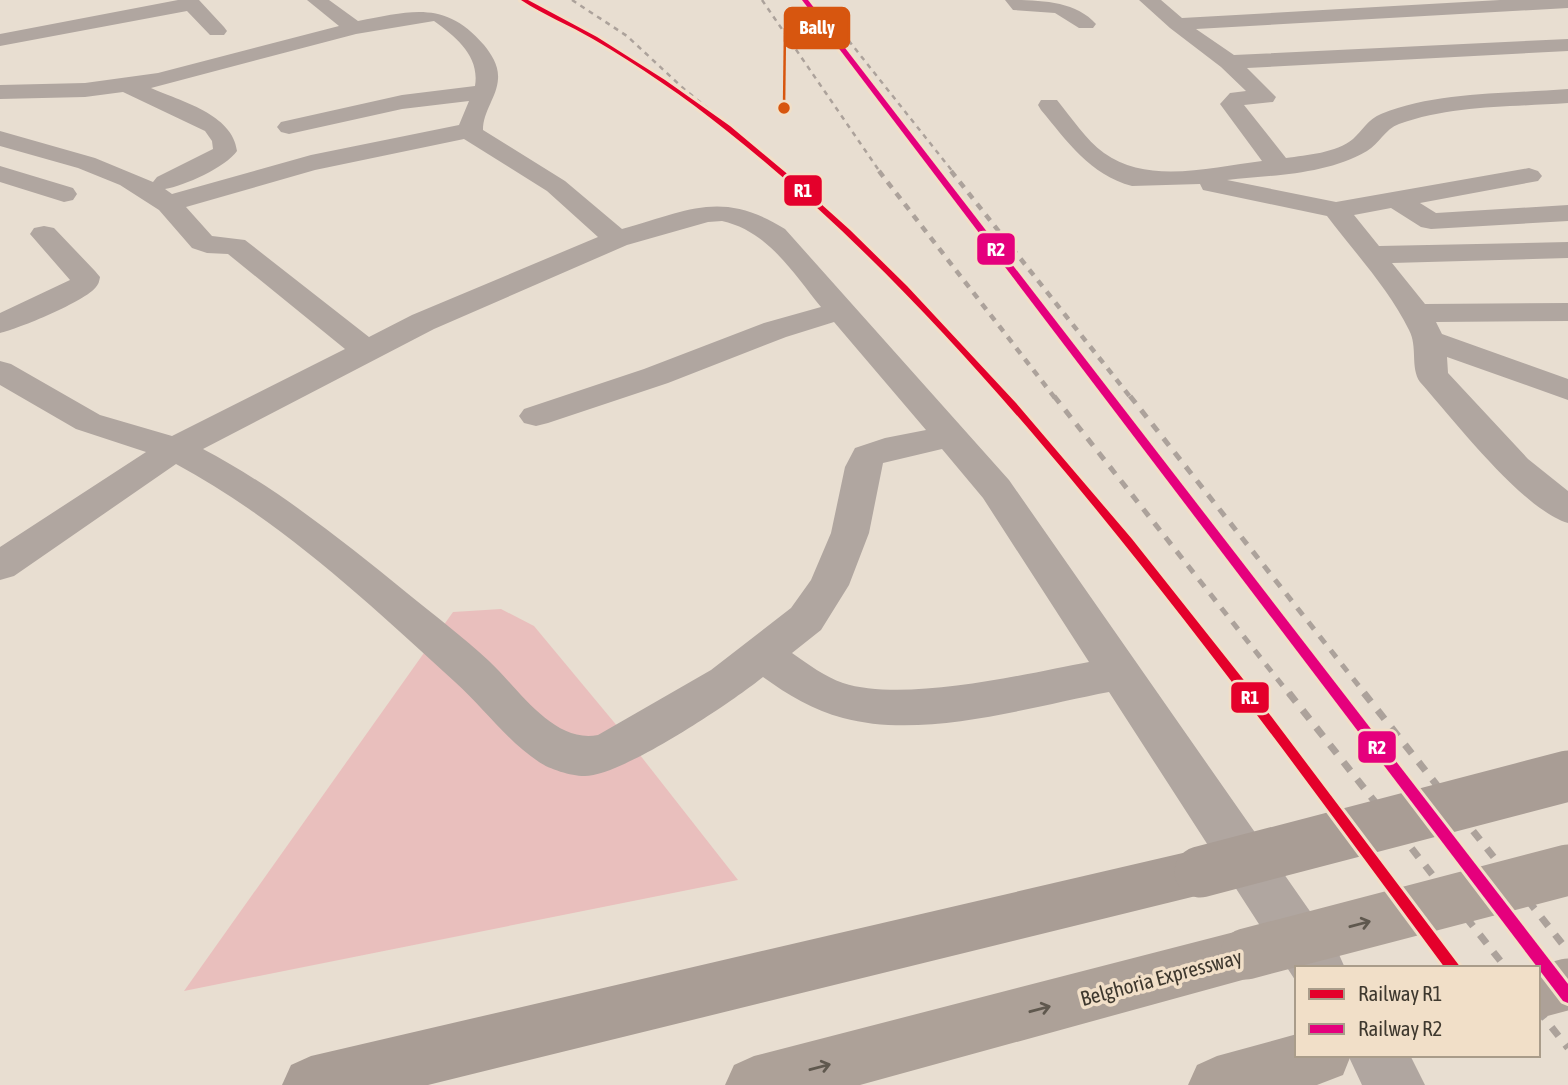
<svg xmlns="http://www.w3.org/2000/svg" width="1568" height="1085" viewBox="0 0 1568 1085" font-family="'Asap Condensed',sans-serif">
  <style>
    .green { fill: #e9bfbd }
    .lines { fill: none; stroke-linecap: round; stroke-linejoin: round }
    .minor { fill: #b0a6a0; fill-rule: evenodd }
    .major { fill: #a99d95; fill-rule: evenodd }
    .highway { fill: #ada198; fill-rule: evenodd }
    .rail-far3 { stroke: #aca29b; stroke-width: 2.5; stroke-dasharray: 5 5; stroke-linecap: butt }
    .rail-far2 { stroke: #aca29b; stroke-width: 4.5; stroke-dasharray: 7 7; stroke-linecap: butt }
    .rail-far1 { stroke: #aca29b; stroke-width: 5; stroke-dasharray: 9 9; stroke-linecap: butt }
    .rail { stroke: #aca29b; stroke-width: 7; stroke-dasharray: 11 11; stroke-linecap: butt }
    .major-bridge { stroke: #a99d95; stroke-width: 51 }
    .highway-bridge { stroke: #ada198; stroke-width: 51 }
    .rail-1-casing { stroke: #f1dfc8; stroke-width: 6 }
    .rail-2-casing { stroke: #f1dfc8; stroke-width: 6 }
    .rail-1 { fill: #e4002b; fill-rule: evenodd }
    .rail-2 { fill: #e5007d; fill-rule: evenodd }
    .oneway { stroke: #5f584e }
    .labels { text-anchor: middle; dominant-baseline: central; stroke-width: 7; stroke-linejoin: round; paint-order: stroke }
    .near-street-label { font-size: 21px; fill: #3e382e; stroke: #f1dfc8 }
    .leader { fill: none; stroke: #d7560f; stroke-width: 2.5 }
    .callout-dot { fill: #d7560f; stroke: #f1dfc8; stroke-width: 2.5 }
    .callout { fill: #d7560f; stroke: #d7560f; stroke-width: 2.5 }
    .callout-label { font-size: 19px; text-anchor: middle; font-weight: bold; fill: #fff }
    .line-badge { stroke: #f1dfc8; stroke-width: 2.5 }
    .badge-label { font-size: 19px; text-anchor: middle; font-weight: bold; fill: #fff }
  </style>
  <rect width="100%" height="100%" fill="#e8ded1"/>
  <!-- green -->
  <path class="green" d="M 501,609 L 534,626 L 618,727 L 738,880 L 184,991 L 453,612 Z"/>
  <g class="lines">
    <!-- minor -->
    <path class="minor" d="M 178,0 L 199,0 L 224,27 L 227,31 L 224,35 L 210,35 L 187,11 L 0,46 L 0,34 Z
      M 307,0 L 329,0 L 358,21 C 412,11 445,0 484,45 C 492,55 499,66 498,79 C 497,97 483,111 483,130 L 565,181 L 622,229 C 688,211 721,189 785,229 L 1009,480 L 1337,950 L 1345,968 L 1297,968 L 1297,983 L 1109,692 C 1029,707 924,740 843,718 C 813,710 788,695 763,677 C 732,702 621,777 584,776 C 571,776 549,769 539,762 C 506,740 484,708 455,682 C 369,603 280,520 176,464 L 14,576 L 0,580 L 0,547 L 146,452 L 76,429 L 0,385 L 0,361 L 11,364 L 100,415 L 172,436 L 345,349 L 228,254 L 207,253 L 192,248 L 159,210 L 120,185 L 78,168 L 0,146 L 0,131 L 95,158 L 153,182 L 157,177 L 213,149 L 212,141 L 205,131 L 123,92 L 85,97 L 0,99 L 0,85 L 85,83 L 158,73 L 339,26 ZM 434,21 C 456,37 480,56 475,86 L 402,95 L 281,122 L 277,127 L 281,132 L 289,134 L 402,109 L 469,101 L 459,125 L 311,155 L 172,194 L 165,189 C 184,186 226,167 237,151 C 233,114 180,101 151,88 L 356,34 ZM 464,139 L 547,191 L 598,237 L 412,315 L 369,337 L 245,240 L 212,236 L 186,207 L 315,170 ZM 722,221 C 768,231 793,273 821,307 L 764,323 L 644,369 L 524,409 L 519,416 L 524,423 L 536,426 L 548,423 L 668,383 L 786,337 L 834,322 L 926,430 L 885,438 L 855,448 L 845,467 L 831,533 L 811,580 L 791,608 L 711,670 L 598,735 C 553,744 518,688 489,661 C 463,637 434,615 407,593 C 342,540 277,488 203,449 L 434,329 L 627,245 L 708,222 ZM 942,449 L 983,498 L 1089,662 C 1025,674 905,703 843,683 C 825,677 808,664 792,653 L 821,630 L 849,585 L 869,533 L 883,463 Z
      M 1005,0 C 1036,0 1075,0 1096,24 L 1093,28 L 1079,28 L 1055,13 L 1013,10 Z
      M 1139,0 L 1161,0 L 1182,18 L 1500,0 L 1568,0 L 1568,8 L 1196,29 L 1234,55 L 1568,39 L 1568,51 L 1247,68 L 1276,97 L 1273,102 L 1244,105 L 1286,158 C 1307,155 1336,153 1353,139 C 1362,131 1368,119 1381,114 C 1438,91 1507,94 1568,89 L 1568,103 C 1513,107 1452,105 1399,124 C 1385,129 1379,144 1367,151 C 1326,175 1273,175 1227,180 L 1336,202 L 1529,168 L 1538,171 L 1542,176 L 1538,181 L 1420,203 L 1436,213 L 1568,205 L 1568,221 L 1431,229 L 1421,227 L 1391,208 L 1354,215 L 1379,246 L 1568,242 L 1568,258 L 1392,263 L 1425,304 L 1568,303 L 1568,321 L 1436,322 L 1442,334 L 1568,379 L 1568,400 L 1447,357 L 1448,373 L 1528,459 L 1568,491 L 1568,523 C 1523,510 1453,419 1420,382 C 1410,367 1418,347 1409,330 C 1389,289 1355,253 1327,216 L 1203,190 L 1200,184 L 1132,186 C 1090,175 1067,141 1041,110 L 1038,105 L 1041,100 L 1057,100 C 1071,117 1086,140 1104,153 C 1148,185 1212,167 1262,161 L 1220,104 L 1230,93 L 1246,91 L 1221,67 L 1170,28 Z
      M 0,166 L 73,188 L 77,194 L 73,200 L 64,202 L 0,182 Z
      M 44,226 L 54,228 L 95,271 L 100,277 C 99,282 99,283 96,287 C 86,301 18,329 0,333 L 0,313 L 70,280 L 30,234 L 34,228 Z
      M 1348,1055 L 1410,1055 L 1425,1085 L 1362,1085 Z"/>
    <!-- major -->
    <path class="major" d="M 1200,849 L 1218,856 L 1225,872 L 1218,888 L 1200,895 L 428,1085 L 282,1085 L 291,1065 L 311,1056 Z"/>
    <!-- highway -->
    <path class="highway" d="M 1246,929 L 1265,936 L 1273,954 L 1265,972 L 1246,979 L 860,1085 L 725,1085 L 734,1065 L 754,1056 Z
      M 1297,1034 L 1297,1055 L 1351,1055 L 1343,1075 L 1317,1085 L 1188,1085 L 1197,1065 L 1217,1056 Z"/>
    <!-- rail-far3 -->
    <path class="rail-far3" d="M 572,0 L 627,36 L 684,89 L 765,155
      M 762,0 L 880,172
      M 805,0 L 937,172
      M 830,17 L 953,172"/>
    <!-- rail-far2 -->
    <path class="rail-far2" d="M 879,171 L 1055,398
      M 936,171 L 1110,398
      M 951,171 L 1131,398"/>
    <!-- rail-far1 -->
    <path class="rail-far1" d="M 1054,396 L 1290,695
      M 1109,396 L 1338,695
      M 1130,396 L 1366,695"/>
    <!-- rail -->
    <path class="rail" d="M 1289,693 L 1506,968
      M 1336,693 L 1568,996
      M 1364,693 L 1568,951
      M 1538,1010 L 1568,1048"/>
    <!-- major-bridge -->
    <path class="major-bridge" d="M 1200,872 L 1568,776"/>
    <!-- highway-bridge -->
    <path class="highway-bridge" d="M 1246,954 L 1568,870
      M 1538,992 L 1568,984"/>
    <!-- rail-1 casing -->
    <g class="rail-1-casing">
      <path id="rail-1" d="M 521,0 L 528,0 L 597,37 L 665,80 L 730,126 L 791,177 L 850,230 L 907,286 L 1016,403 L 1132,539 L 1243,679 L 1461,968 L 1445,968 C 1313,790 1183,610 1039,441 C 944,330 842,222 727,131 C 685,97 639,66 593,39 C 569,25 544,15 521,0 Z"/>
    </g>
    <!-- rail-2 casing -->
    <g class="rail-2-casing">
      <path id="rail-2" d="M 802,0 L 808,0 L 1568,984 L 1568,1003 L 1563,1001 Z"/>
    </g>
    <!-- rail-1 -->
    <use href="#rail-1" class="rail-1"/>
    <!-- rail-2 -->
    <use href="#rail-2" class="rail-2"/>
  </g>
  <!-- one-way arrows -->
  <defs><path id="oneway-shaft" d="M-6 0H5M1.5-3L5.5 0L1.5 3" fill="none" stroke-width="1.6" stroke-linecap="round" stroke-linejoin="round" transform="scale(1.75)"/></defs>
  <g class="oneway">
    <use href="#oneway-shaft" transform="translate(1360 924) rotate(-15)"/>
    <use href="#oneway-shaft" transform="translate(1040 1009) rotate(-15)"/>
    <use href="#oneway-shaft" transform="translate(820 1067) rotate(-15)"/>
  </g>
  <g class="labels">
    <!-- near-street labels -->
    <g class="near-street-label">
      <text transform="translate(1161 977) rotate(-15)">Belghoria Expressway</text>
    </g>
  </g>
  <!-- callouts -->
  <path class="leader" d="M784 108L785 28"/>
  <circle class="callout-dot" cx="784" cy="108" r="7"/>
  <rect class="callout" x="785" y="8" width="64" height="40" rx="7"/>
  <g class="callout-label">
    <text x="817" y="34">Bally</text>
  </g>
  <g class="line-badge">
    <rect x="783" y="174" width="40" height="33" rx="7" fill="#e4002b"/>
    <rect x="976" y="232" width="40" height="34" rx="7" fill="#e5007d"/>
    <rect x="1230" y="681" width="40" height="33" rx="7" fill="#e4002b"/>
    <rect x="1357" y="730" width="40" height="34" rx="7" fill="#e5007d"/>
  </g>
  <g class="badge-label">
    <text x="803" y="197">R1</text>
    <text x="996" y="256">R2</text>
    <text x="1250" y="704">R1</text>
    <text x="1377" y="754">R2</text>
  </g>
  <!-- legend -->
  <rect x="1295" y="966" width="245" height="91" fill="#f1dfc8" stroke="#a99c8a" stroke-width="2"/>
  <rect x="1309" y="989" width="35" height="10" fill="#e4002b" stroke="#a99c8a" stroke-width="2"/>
  <text x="1358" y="1001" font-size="21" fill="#3e382e">Railway R1</text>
  <rect x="1309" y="1024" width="35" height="10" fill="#e5007d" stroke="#a99c8a" stroke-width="2"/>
  <text x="1358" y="1036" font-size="21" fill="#3e382e">Railway R2</text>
</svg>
